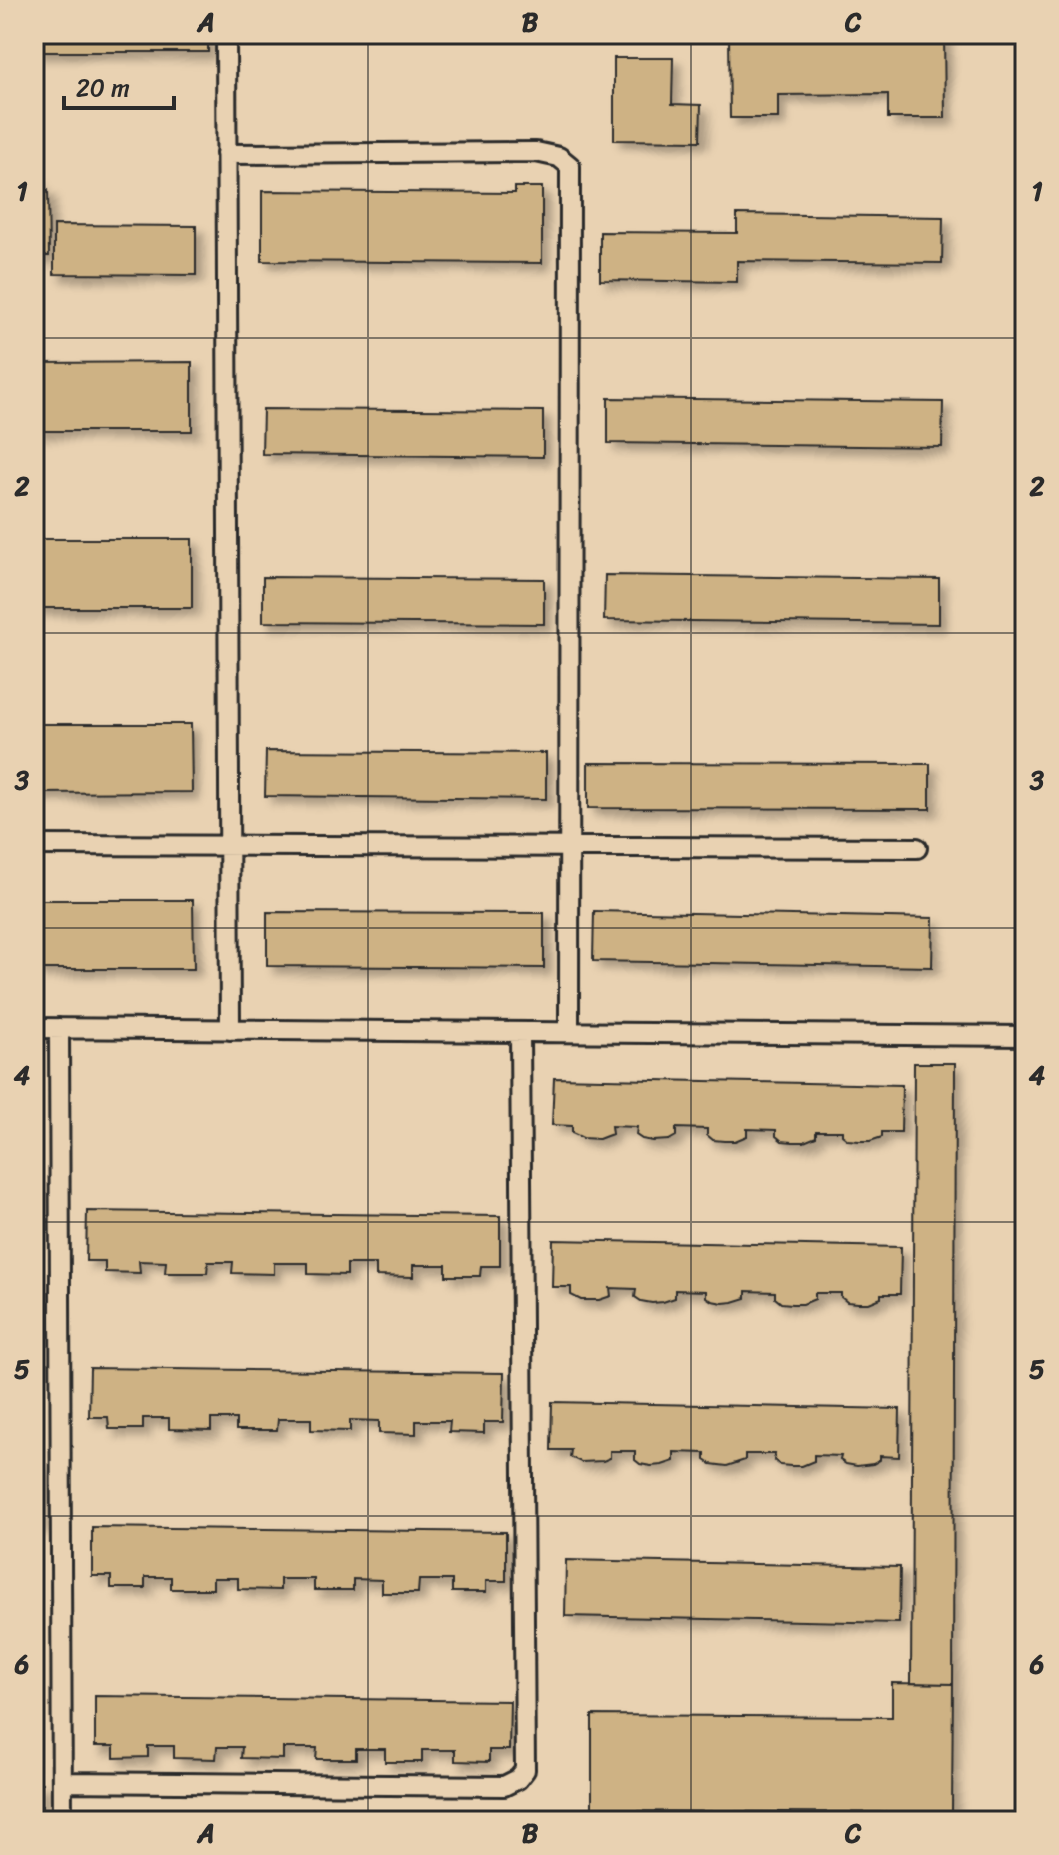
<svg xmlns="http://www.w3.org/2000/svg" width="1059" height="1855" viewBox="0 0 1059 1855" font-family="Sriracha,sans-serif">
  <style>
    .building { fill: #ceb284; stroke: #2b2b2b; stroke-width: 2; filter: url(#shadow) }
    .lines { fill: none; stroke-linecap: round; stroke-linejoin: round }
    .service-casing { stroke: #2b2b2b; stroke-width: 24 }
    .service { stroke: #e9d2b2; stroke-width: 18 }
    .grid { fill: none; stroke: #2b2b2b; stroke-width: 2; stroke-opacity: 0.55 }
    .neatline { fill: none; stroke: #2b2b2b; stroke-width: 3 }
    .grid-label { font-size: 26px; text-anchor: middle; font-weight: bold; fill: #2b2b2b }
  </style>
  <defs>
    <filter id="shadow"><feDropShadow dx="7" dy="7" stdDeviation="4" flood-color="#0004"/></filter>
  </defs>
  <rect width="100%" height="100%" fill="#e9d2b2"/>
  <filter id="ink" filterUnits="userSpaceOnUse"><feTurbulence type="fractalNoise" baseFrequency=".0125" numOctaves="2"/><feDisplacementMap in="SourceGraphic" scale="16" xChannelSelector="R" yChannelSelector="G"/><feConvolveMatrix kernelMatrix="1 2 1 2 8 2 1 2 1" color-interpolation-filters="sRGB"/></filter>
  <g filter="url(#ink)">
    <!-- building -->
    <path class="building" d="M 34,34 L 208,34 L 208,52 L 34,52 Z
      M 944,34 L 945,118 L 888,118 L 888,94 L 778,95 L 778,118 L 730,118 L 729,35 Z
      M 614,58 L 673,58 L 672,104 L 701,105 L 700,141 L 614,140 Z
      M 34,179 L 38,179 L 38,190 L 48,190 L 49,256 L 34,256 Z
      M 515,187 L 542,187 L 542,263 L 262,261 L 262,191 L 515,193 Z
      M 737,214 L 943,217 L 942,263 L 737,261 L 737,282 L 600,280 L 600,232 L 737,233 Z
      M 54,225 L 196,226 L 196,275 L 54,274 Z
      M 192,362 L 192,431 L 34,431 L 34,363 Z
      M 608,398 L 943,402 L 942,447 L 608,443 Z
      M 263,409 L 543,411 L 543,457 L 262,454 Z
      M 34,539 L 192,539 L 192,608 L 34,608 Z
      M 605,575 L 939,579 L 939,624 L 604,620 Z
      M 263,577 L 544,579 L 544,624 L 263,622 Z
      M 34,724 L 191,724 L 192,792 L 34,793 Z
      M 266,751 L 546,753 L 546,799 L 265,796 Z
      M 588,763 L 930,764 L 930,809 L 588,808 Z
      M 34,900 L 193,900 L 194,969 L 34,969 Z
      M 594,911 L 933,918 L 932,967 L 593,961 Z
      M 267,912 L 544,913 L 544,968 L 267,966 Z
      M 914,1063 L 955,1063 L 953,1684 L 911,1683 Z
      M 554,1078 L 902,1085 L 901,1132 L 882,1132 L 882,1137 L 870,1141 L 859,1141 L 848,1140 L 842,1135 L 842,1131 L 816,1131 L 816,1137 L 804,1142 L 793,1142 L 782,1141 L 776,1136 L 776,1130 L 747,1129 L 747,1136 L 735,1141 L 724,1141 L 713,1140 L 707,1135 L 707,1129 L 676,1128 L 676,1136 L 669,1140 L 653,1141 L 642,1139 L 636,1135 L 637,1127 L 611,1126 L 612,1134 L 604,1137 L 599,1139 L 583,1138 L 572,1133 L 572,1126 L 552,1125 Z
      M 87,1211 L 500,1216 L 500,1266 L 481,1266 L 480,1276 L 446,1276 L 446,1265 L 413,1265 L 413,1277 L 376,1276 L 376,1264 L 347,1264 L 347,1275 L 308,1274 L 308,1263 L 274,1263 L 274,1274 L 232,1273 L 233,1262 L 208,1262 L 207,1273 L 165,1273 L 166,1262 L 139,1261 L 140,1273 L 105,1272 L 105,1261 L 86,1261 Z
      M 553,1240 L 901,1247 L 900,1294 L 881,1294 L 881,1298 L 869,1303 L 858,1303 L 847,1302 L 841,1297 L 841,1293 L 815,1293 L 815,1299 L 803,1304 L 792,1304 L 781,1303 L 775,1298 L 775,1292 L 746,1291 L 746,1298 L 733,1302 L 723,1303 L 712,1301 L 706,1297 L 706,1291 L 675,1290 L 675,1298 L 663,1302 L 652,1303 L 641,1301 L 635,1297 L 636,1289 L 610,1288 L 611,1296 L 599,1300 L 581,1300 L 571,1295 L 571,1287 L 552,1287 Z
      M 90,1368 L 504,1373 L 503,1422 L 484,1422 L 484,1433 L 449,1432 L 450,1421 L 416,1421 L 416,1434 L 379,1433 L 379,1421 L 350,1420 L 350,1431 L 311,1430 L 311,1419 L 278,1419 L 277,1430 L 236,1430 L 236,1419 L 211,1419 L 211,1430 L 169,1429 L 169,1418 L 143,1418 L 143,1429 L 109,1429 L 108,1417 L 89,1417 Z
      M 552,1402 L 900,1409 L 899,1457 L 880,1456 L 880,1460 L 873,1464 L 857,1466 L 846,1464 L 840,1460 L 841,1456 L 814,1455 L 814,1461 L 802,1466 L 791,1466 L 780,1465 L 774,1460 L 775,1454 L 745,1454 L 745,1460 L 727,1466 L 711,1464 L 705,1460 L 705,1453 L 674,1452 L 674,1461 L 662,1465 L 651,1466 L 640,1464 L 635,1460 L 635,1451 L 610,1451 L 610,1458 L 603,1461 L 581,1462 L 570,1457 L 571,1450 L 551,1450 Z
      M 34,1465 L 42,1465 L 41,1526 L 34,1526 Z
      M 92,1527 L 506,1532 L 506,1581 L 486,1581 L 486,1592 L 452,1592 L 452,1580 L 419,1580 L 418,1593 L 382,1593 L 382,1580 L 353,1579 L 353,1590 L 314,1590 L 314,1579 L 280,1579 L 280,1590 L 238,1589 L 238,1578 L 213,1578 L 213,1589 L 171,1589 L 171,1577 L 145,1577 L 145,1588 L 111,1588 L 111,1576 L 92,1576 Z
      M 566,1560 L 900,1567 L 899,1623 L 565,1616 Z
      M 892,1683 L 953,1684 L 952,1813 L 592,1811 L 592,1715 L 892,1717 Z
      M 95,1696 L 510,1701 L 509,1750 L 489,1750 L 489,1762 L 455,1761 L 455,1750 L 422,1750 L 422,1762 L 385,1762 L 385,1749 L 356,1749 L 356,1759 L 316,1759 L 317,1748 L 283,1748 L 283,1759 L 241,1758 L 242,1747 L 217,1747 L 216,1759 L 174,1758 L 174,1746 L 148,1746 L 148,1757 L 114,1758 L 114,1746 L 95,1746 Z
      M 34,1783 L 42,1783 L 42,1819 L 34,1819 Z"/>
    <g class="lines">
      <!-- service casing -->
      <g class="service-casing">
        <path id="service" d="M 226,34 L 230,1030
          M 226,154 L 536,152 L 559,157 L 570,166 L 569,1032
          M 34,845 L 917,848
          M 34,1028 L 1025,1036
          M 59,1028 L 62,1821
          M 62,1782 L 504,1786 L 518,1779 L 525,1770 L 520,1032"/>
      </g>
      <!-- service -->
      <use href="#service" class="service"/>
    </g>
  </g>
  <!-- grid -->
  <path class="grid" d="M 368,34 L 368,1821M 691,34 L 691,1821M 34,338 L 1025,338M 34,633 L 1025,633M 34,928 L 1025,928M 34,1222 L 1025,1222M 34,1516 L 1025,1516"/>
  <!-- margin -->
  <rect width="1059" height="1855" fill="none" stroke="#e9d2b2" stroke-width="88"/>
  <!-- scale -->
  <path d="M64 96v12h110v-12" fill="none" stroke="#2b2b2b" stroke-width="4"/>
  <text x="76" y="96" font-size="24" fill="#2b2b2b" stroke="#e9d2b2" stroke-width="6" paint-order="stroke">20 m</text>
  <rect x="44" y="44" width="971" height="1767" class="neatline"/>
  <g class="grid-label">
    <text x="206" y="31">A</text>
    <text x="530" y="31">B</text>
    <text x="853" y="31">C</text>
    <text x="22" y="200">1</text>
    <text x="1037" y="200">1</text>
    <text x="22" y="495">2</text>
    <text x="1037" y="495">2</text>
    <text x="22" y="789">3</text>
    <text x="1037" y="789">3</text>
    <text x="22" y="1084">4</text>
    <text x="1037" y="1084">4</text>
    <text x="22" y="1378">5</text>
    <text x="1037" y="1378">5</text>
    <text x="22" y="1673">6</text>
    <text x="1037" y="1673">6</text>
    <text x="206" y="1842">A</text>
    <text x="530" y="1842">B</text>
    <text x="853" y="1842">C</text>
  </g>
</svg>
